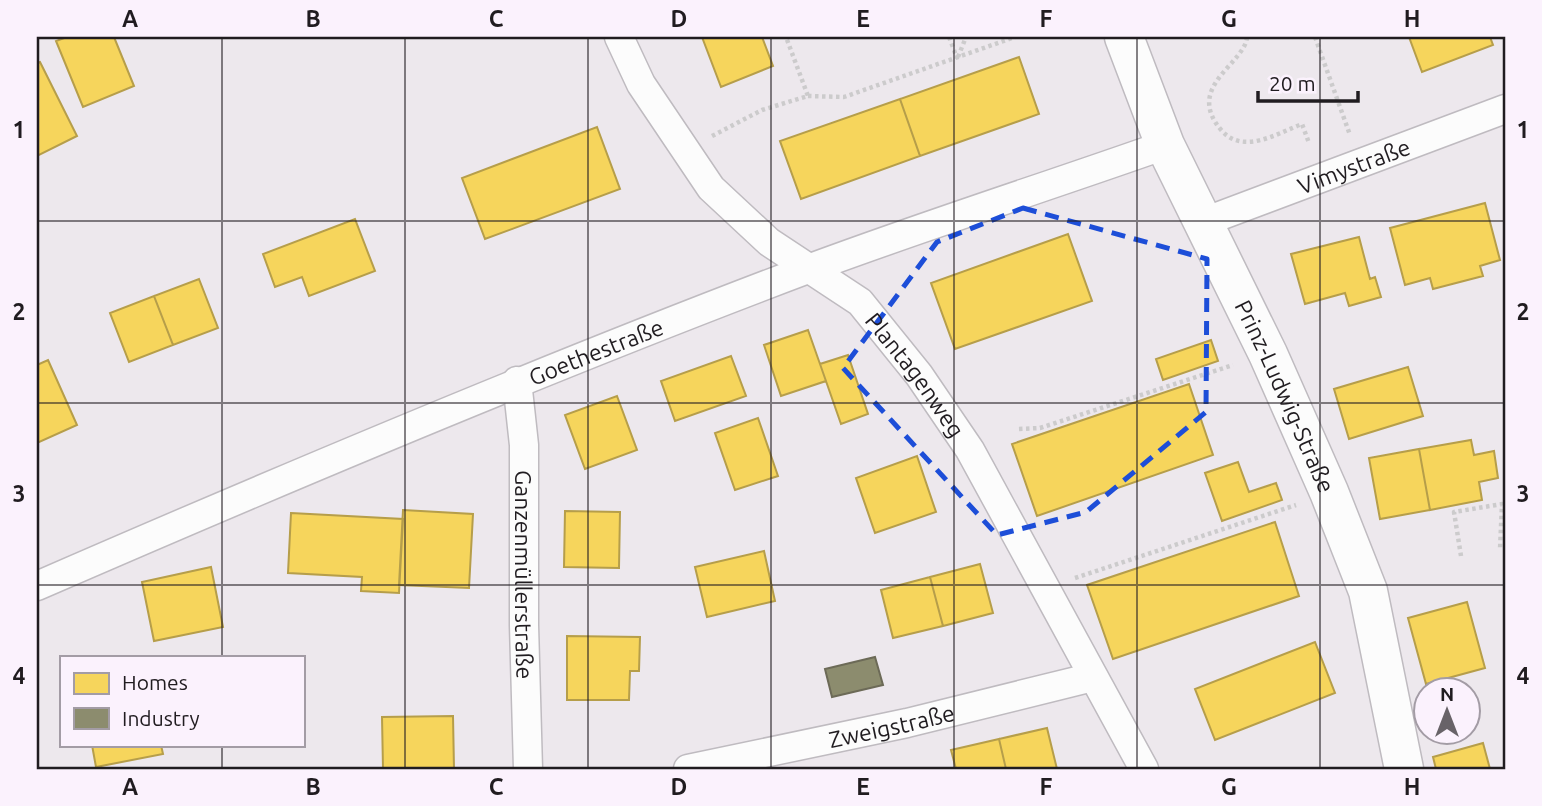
<svg xmlns="http://www.w3.org/2000/svg" width="1542" height="806" viewBox="0 0 1542 806" font-family="Ubuntu,sans-serif">
  <style>
    .homes { fill: #f6d55c; stroke: #b69e4a; stroke-width: 2 }
    .industry { fill: #8c8c6e; stroke: #6c6a57; stroke-width: 2 }
    .lines { fill: none; stroke-linecap: round; stroke-linejoin: round }
    .street-casing { stroke: #bfbbc0; stroke-width: 31 }
    .secondary-casing { stroke: #bfbbc0; stroke-width: 41 }
    .path { stroke: #cccbcc; stroke-width: 4.5; stroke-dasharray: 3.5 3.5; stroke-linecap: butt }
    .street { stroke: #fcfcfc; stroke-width: 28 }
    .secondary { stroke: #fcfcfc; stroke-width: 38 }
    .marked { fill: none; stroke: #1d4ed8; stroke-width: 5; stroke-dasharray: 14 9; stroke-linejoin: round }
    .grid { fill: none; stroke: #201c20; stroke-width: 2; stroke-opacity: 0.55 }
    .labels { text-anchor: middle; dominant-baseline: central; stroke-width: 7; stroke-linejoin: round; paint-order: stroke }
    .street-label { font-size: 23px; fill: #201c20; stroke: #fbf2fd }
    .neatline { fill: none; stroke: #201c20; stroke-width: 2.5 }
    .grid-label { font-size: 23px; text-anchor: middle; font-weight: bold; fill: #201c20 }
  </style>
  <rect width="100%" height="100%" fill="#ede8ed"/>
  <!-- homes -->
  <path class="homes" d="M 67,37 L 114,37 L 134,86 L 83,107 L 56,41 Z
    M 702,37 L 762,37 L 773,66 L 721,87 Z
    M 1409,37 L 1490,37 L 1493,45 L 1422,72 Z
    M 1019,57 L 1039,114 L 920,156 L 900,99 Z
    M 40,62 L 77,136 L 37,156 L 37,63 Z
    M 900,99 L 920,156 L 801,199 L 780,141 Z
    M 597,127 L 620,189 L 485,239 L 462,178 Z
    M 1485,203 L 1500,260 L 1480,266 L 1483,276 L 1433,289 L 1430,278 L 1405,285 L 1390,228 Z
    M 355,219 L 375,271 L 309,296 L 302,277 L 275,287 L 263,254 Z
    M 1068,234 L 1092,301 L 955,349 L 931,283 Z
    M 1359,237 L 1370,279 L 1375,277 L 1381,297 L 1349,306 L 1345,293 L 1305,304 L 1291,254 Z
    M 199,279 L 218,328 L 173,345 L 154,296 Z
    M 154,296 L 173,345 L 129,362 L 110,313 Z
    M 808,330 L 826,381 L 781,396 L 764,345 Z
    M 1211,340 L 1218,361 L 1163,380 L 1156,359 Z
    M 848,355 L 868,414 L 841,424 L 820,364 Z
    M 731,356 L 746,396 L 675,421 L 661,381 Z
    M 48,360 L 77,425 L 37,443 L 37,365 Z
    M 1408,367 L 1423,416 L 1349,439 L 1334,389 Z
    M 1189,384 L 1213,455 L 1037,516 L 1012,444 Z
    M 617,396 L 637,450 L 585,469 L 565,415 Z
    M 758,418 L 778,476 L 735,490 L 715,433 Z
    M 1471,440 L 1474,455 L 1494,451 L 1498,478 L 1479,482 L 1482,500 L 1430,510 L 1419,449 Z
    M 1419,449 L 1430,510 L 1380,519 L 1369,458 Z
    M 917,456 L 936,512 L 875,533 L 856,478 Z
    M 1238,462 L 1249,492 L 1276,483 L 1282,500 L 1222,521 L 1205,473 Z
    M 403,510 L 473,514 L 469,588 L 399,585 Z
    M 565,511 L 620,512 L 619,568 L 564,567 Z
    M 291,513 L 403,519 L 399,593 L 361,591 L 362,577 L 288,573 Z
    M 1275,522 L 1299,596 L 1113,659 L 1087,585 Z
    M 764,551 L 775,601 L 707,617 L 695,567 Z
    M 980,564 L 993,613 L 943,626 L 930,577 Z
    M 211,567 L 223,627 L 154,641 L 142,582 Z
    M 930,577 L 943,626 L 893,638 L 881,590 Z
    M 1467,602 L 1485,668 L 1426,684 L 1408,618 Z
    M 567,636 L 640,637 L 639,671 L 630,671 L 629,700 L 567,700 Z
    M 1315,642 L 1335,693 L 1215,740 L 1195,689 Z
    M 453,716 L 454,769 L 383,769 L 382,717 Z
    M 1047,728 L 1057,769 L 1006,769 L 999,739 Z
    M 999,739 L 1006,769 L 956,769 L 951,750 Z
    M 1483,743 L 1490,769 L 1436,769 L 1433,757 Z
    M 92,745 L 161,745 L 163,754 L 96,767 Z"/>
  <!-- industry -->
  <path class="industry" d="M 875,657 L 883,685 L 832,697 L 825,669 Z"/>
  <g class="lines">
    <!-- street casing -->
    <g class="street-casing">
      <g id="street">
        <path id="s1" d="M 619,37 L 641,84 L 711,188 L 769,242 L 860,302 L 919,375 L 970,450 L 1144,769"/>
        <path id="s2" d="M 1201,223 L 1505,109"/>
        <path id="s3" d="M 517,381 L 524,445 L 524,625 L 528,769"/>
        <path id="s4" d="M 37,586 C 292,475 548,367 808,269 C 926,225 1046,187 1165,145"/>
        <path id="s5" d="M 688,769 L 907,723 L 1093,677"/>
      </g>
    </g>
    <!-- secondary casing -->
    <g class="secondary-casing">
      <g id="secondary">
        <path id="s6" d="M 1124,37 L 1165,145 L 1268,354 L 1329,492 L 1368,591 L 1404,769"/>
      </g>
    </g>
    <!-- path -->
    <path class="path" d="M 949,37 L 957,58
      M 1247,37 C 1245,64 1183,87 1222,131 C 1244,155 1278,133 1302,124 L 1309,143
      M 1315,37 L 1350,135
      M 958,57 L 966,37
      M 808,96 L 844,97 L 1015,37
      M 712,136 L 762,110 L 808,96 L 786,37
      M 1019,429 L 1040,428 L 1233,365
      M 1461,556 L 1454,512 L 1502,504 L 1500,549
      M 1075,578 L 1296,505"/>
    <!-- street -->
    <use href="#street" class="street"/>
    <!-- secondary -->
    <use href="#secondary" class="secondary"/>
  </g>
  <!-- marked area -->
  <path class="marked" d="M 1023,208 L 1207,259 L 1206,412 L 1086,512 L 997,535 L 843,368 L 937,242 Z"/>
  <!-- grid -->
  <path class="grid" d="M 222,37 L 222,657M 405,37 L 405,769M 588,37 L 588,769M 771,37 L 771,769M 954,37 L 954,769M 1137,37 L 1137,769M 1320,37 L 1320,769M 37,221 L 1505,221M 37,403 L 1505,403M 37,585 L 1505,585M 222,745 L 222,769"/>
  <g class="labels">
    <!-- street labels -->
    <g class="street-label">
      <text stroke="none"><textPath href="#s2" startOffset="163">Vimystraße</textPath></text>
      <text stroke="none"><textPath href="#s4" startOffset="606">Goethestraße</textPath></text>
      <text stroke="none"><textPath href="#s1" startOffset="457">Plantagenweg</textPath></text>
      <text stroke="none"><textPath href="#s6" startOffset="394">Prinz-Ludwig-Straße</textPath></text>
      <text stroke="none"><textPath href="#s3" startOffset="194">Ganzenmüllerstraße</textPath></text>
      <text stroke="none"><textPath href="#s5" startOffset="208">Zweigstraße</textPath></text>
    </g>
  </g>
  <!-- border -->
  <rect width="1542" height="806" fill="none" stroke="#fbf2fd" stroke-width="77"/>
  <!-- legend -->
  <rect x="60" y="656" width="245" height="91" fill="#fbf2fd" stroke="#a39ca5" stroke-width="2"/>
  <rect x="74" y="673" width="35" height="21" fill="#f6d55c" stroke="#a39ca5" stroke-width="2"/>
  <text x="122" y="690" font-size="21" fill="#201c20">Homes</text>
  <rect x="74" y="708" width="35" height="21" fill="#8c8c6e" stroke="#a39ca5" stroke-width="2"/>
  <text x="122" y="726" font-size="21" fill="#201c20">Industry</text>
  <!-- north arrow -->
  <g transform="translate(1447 711)"><circle r="33" fill="#fbf2fd" stroke="#a39ca5" stroke-width="2"/>
  <path d="M0-5L12 26L0 18L-12 26Z" fill="#686368"/>
  <text y="-10" font-size="19" font-weight="bold" text-anchor="middle" fill="#201c20">N</text>
  </g>
  <!-- scale -->
  <path d="M1258 91v10h100v-10" fill="none" stroke="#201c20" stroke-width="3.5"/>
  <text x="1269" y="91" font-size="21" fill="#201c20" stroke="#fbf2fd" stroke-width="5" paint-order="stroke">20 m</text>
  <rect x="38" y="38" width="1466" height="730" class="neatline"/>
  <g class="grid-label">
    <text x="130" y="27">A</text>
    <text x="313" y="27">B</text>
    <text x="496" y="27">C</text>
    <text x="679" y="27">D</text>
    <text x="863" y="27">E</text>
    <text x="1046" y="27">F</text>
    <text x="1229" y="27">G</text>
    <text x="1412" y="27">H</text>
    <text x="19" y="138">1</text>
    <text x="1523" y="138">1</text>
    <text x="19" y="320">2</text>
    <text x="1523" y="320">2</text>
    <text x="19" y="502">3</text>
    <text x="1523" y="502">3</text>
    <text x="19" y="684">4</text>
    <text x="1523" y="684">4</text>
    <text x="130" y="795">A</text>
    <text x="313" y="795">B</text>
    <text x="496" y="795">C</text>
    <text x="679" y="795">D</text>
    <text x="863" y="795">E</text>
    <text x="1046" y="795">F</text>
    <text x="1229" y="795">G</text>
    <text x="1412" y="795">H</text>
  </g>
</svg>
